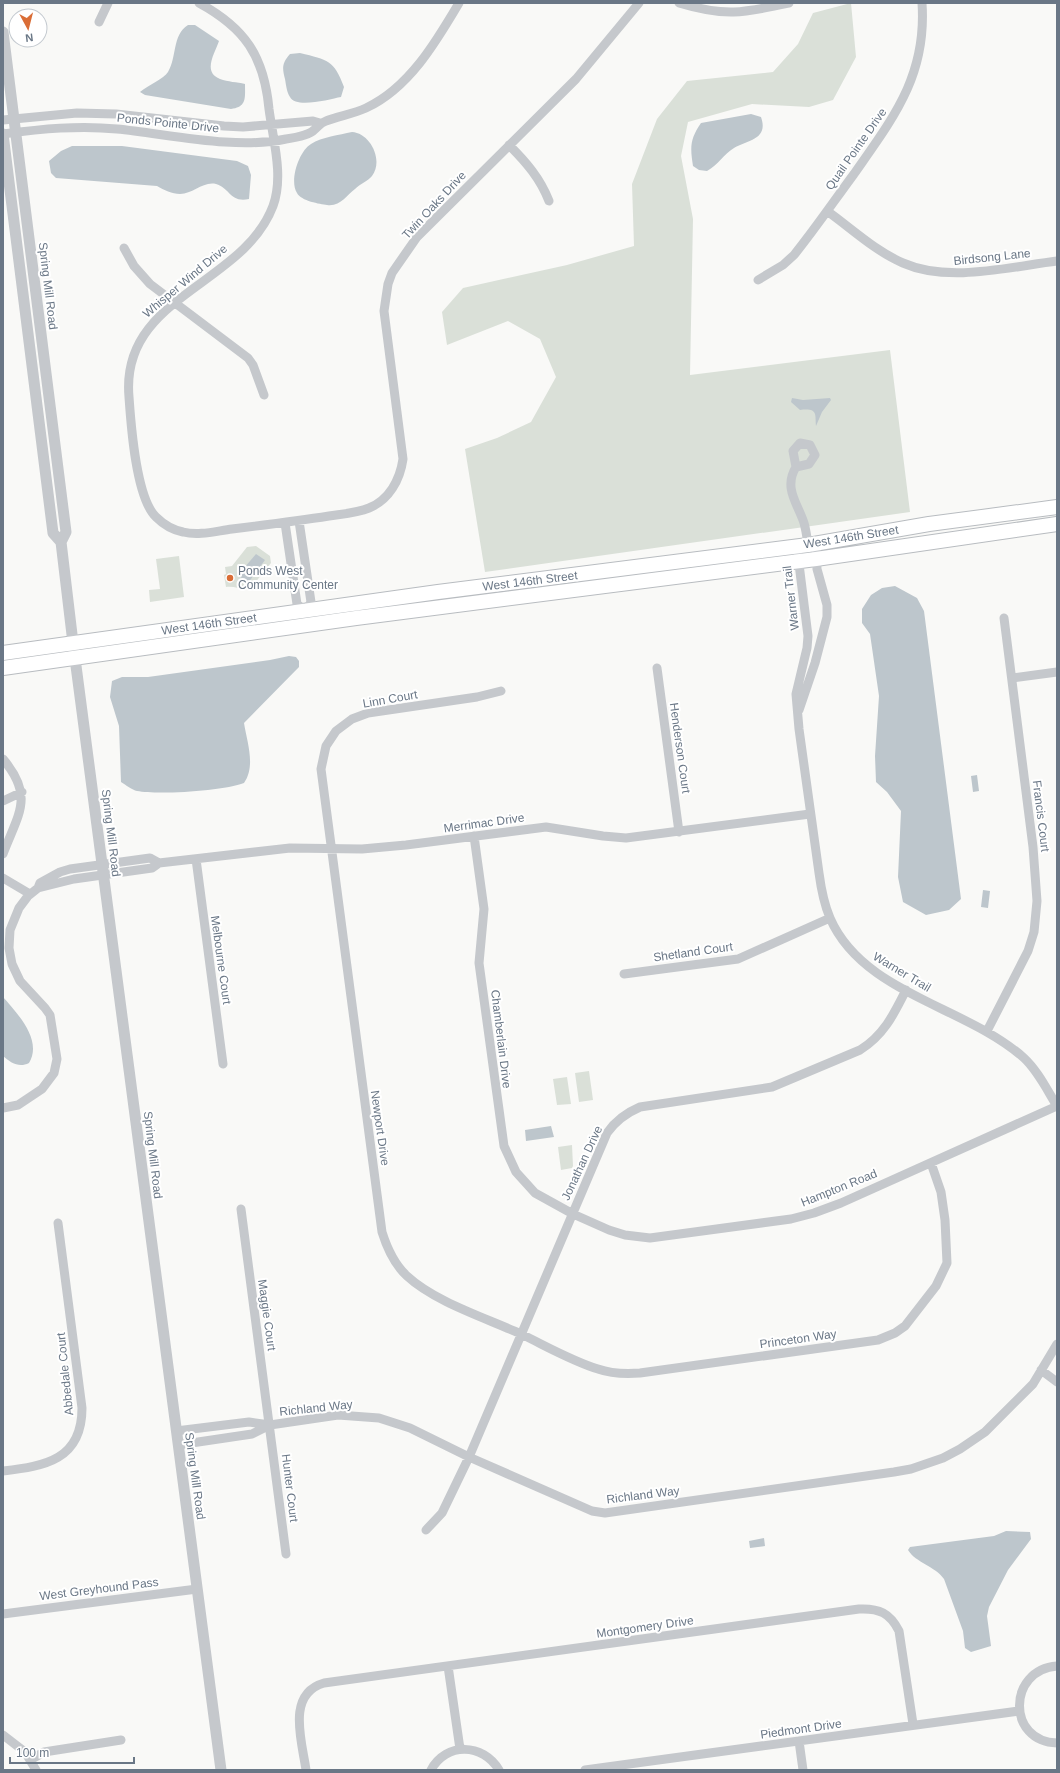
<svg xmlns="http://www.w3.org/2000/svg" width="1060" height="1773" viewBox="0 0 1060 1773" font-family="Helvetica,sans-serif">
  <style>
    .green { fill: #dae0d8 }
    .water { fill: #bdc6cc }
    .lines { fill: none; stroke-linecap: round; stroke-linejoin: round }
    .primary-casing { stroke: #b8bcc0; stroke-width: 16 }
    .minor { stroke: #c5c8cc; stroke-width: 9 }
    .tertiary { stroke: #c5c8cc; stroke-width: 11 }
    .primary { stroke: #fff; stroke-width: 14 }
    .poi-dot { fill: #da6d36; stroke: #fff; stroke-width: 1.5 }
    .labels { text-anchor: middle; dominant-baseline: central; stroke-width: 4; stroke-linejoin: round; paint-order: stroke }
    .street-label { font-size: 12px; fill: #6a7786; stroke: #fff }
    .poi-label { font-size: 12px; fill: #6a7786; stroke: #fff; text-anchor: start }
  </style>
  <rect width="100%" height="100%" fill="#f9f9f7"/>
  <!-- green -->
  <path class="green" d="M 851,3 L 856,57 L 833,100 L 809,107 L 752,104 L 688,122 L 681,156 L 693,219 L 690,375 L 890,350 L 910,512 L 485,572 L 465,449 L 497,438 L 531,422 L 556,377 L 540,339 L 508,321 L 447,345 L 442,312 L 463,288 L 567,265 L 634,246 L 632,184 L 657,119 L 687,81 L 773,72 L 798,44 L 813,13 Z
    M 256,546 L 270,556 L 271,563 L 250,589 C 241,590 235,586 226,587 L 224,575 L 226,574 L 225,567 L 232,566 L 247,547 Z
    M 179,556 L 184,597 L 150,602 L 149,590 L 160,589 L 156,559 Z
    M 589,1071 L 593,1100 L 579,1102 L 575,1073 Z
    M 567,1077 L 571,1104 L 557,1105 L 553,1079 Z
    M 572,1145 L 573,1166 L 572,1168 L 561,1170 L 558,1147 Z"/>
  <!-- water -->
  <path class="water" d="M 188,25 L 195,25 L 219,41 C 215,53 202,72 220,79 C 228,82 237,82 245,84 C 245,98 247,107 231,109 L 145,95 L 140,92 C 148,85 164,79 168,72 C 177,57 172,35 188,25 Z
    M 300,53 C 328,60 334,60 344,87 L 341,97 C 330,99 296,109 290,97 C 287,93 286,85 285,79 C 282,68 282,63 290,54 Z
    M 751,114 L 761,117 C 769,140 747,140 734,148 C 724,154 718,165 707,171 L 699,170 L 693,166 C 690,147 690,139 701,123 Z
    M 352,132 C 370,133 384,160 372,176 C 368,181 360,184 355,189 C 347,195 340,207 327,205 C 320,204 301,201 297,193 C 289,181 299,151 311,144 C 322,137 339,135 352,132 Z
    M 72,146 L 122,146 L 237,161 L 248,166 L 251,175 L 249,199 C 230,203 230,188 216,184 C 203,181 193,194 180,194 C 172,194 164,190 157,186 L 56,178 L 51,173 L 49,161 L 61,151 Z
    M 792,398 L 803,400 L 830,398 L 831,400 L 822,412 L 816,426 C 815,414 818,408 800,410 L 791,402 Z
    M 256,554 L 265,560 L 248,583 L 238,575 Z
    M 895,586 L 917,598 L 924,611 L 961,899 L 949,910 L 926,915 L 903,902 L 898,877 L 901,811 L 887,792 L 876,782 L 875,756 L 879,696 L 870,634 L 862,623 L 862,609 L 871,595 L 882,588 Z
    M 289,656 L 296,657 L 299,661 L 299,667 L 244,723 C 247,742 256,766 244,783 C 224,791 158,795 137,791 C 132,790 126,785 121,782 L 119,726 L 110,697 L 112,681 L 122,677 L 148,677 L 270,660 Z
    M 977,775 L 979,791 L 973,792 L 971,776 Z
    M 983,890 L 990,891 L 988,908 L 981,907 Z
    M 3,997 C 17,1013 43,1040 29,1063 C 19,1068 11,1063 3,1056 Z
    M 551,1126 L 554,1137 L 526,1141 L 525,1130 Z
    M 1006,1531 L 1030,1532 L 1031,1539 L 1008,1570 L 989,1607 L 987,1616 L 991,1646 L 971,1652 L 965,1648 L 963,1631 L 944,1579 C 935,1566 916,1563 908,1550 L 910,1547 L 994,1536 Z
    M 764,1538 L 765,1546 L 750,1548 L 749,1541 Z"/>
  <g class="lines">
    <!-- primary casing -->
    <g class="primary-casing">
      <path id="primary" d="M 3,653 L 438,592 L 808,545 L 929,524 L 1057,507
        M 3,668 L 356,618 L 816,559 L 1057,524"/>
    </g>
    <!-- minor -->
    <path class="minor" d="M 199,3 C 245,28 264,56 269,109 C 273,140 284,176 273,206 C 243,286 120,296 129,397 C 131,426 136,498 156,517 C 163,524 173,530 183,532 C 199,536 216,531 232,529 C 265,525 297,521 329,516 C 342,514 357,513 369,508 C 389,500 400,480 403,459 L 384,311 L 388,284 L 392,273 L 417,237 L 576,79 L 639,3
      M 679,3 C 725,17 743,13 789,3
      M 99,22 L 108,3
      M 3,120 L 77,113 L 116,114 L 224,126 L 243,127 L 313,121 L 320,123
      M 3,134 C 41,129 79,125 117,129 C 168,134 236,150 286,139 C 293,138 309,135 314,130 C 319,126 320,123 326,121 C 339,116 353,114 366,108 C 409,88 436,42 459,3
      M 509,145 C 526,162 540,178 549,201
      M 827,211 C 851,228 875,251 903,263 C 948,283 1009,267 1057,261
      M 124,248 L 134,266 L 150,284 L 248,358 L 253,365 L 264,395
      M 758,280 L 783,265 L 794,255 C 815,229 834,201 854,174 C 893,118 927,76 922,3
      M 800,443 L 810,445 L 815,455 L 809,464 L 796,467 L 793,451 Z
      M 796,467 C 783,488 798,504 804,523 C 806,530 807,537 808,545
      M 299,521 L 311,602 L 306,611
      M 285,523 L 297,604 L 306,611
      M 798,556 L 808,636 L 807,648 L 796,694 L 799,729 L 819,873 C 821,888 824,904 830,918 C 863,994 966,1006 1024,1058 C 1038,1071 1047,1090 1057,1106
      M 657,668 L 679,832
      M 1012,678 L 1057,672
      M 501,691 L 477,697 L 368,713 L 352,719 L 336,731 L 326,746 L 321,769 L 382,1232 C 387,1248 394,1264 407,1276 C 435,1302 486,1318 521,1334 C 546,1346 572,1361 598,1369 C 612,1374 626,1374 640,1373 L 878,1340 L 895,1333 L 905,1326 L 936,1286 L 947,1263 L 945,1220 L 941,1192 L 931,1163
      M 799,710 L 815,663 L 827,617 L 827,605 L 817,569 L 816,543
      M 3,759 C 35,797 18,814 3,854
      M 3,801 L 22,792
      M 474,836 L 484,909 L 479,963 L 504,1146 L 516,1172 L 535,1193 L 573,1214 L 609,1230 L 625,1235 L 650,1238 L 791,1219 L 814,1213 L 841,1203 L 1057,1106
      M 196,859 L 223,1064
      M 3,878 L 30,894
      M 38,888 L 74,879 L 152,868 L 159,863 L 290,848 L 362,849 L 406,845 L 546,827 L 603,836 L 626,838 L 810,814
      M 624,974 L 738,959 L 830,918
      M 987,1031 L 1028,951 L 1034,932 L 1037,901 L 1033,847 L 1004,618
      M 3,1108 L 18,1105 L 42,1089 L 54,1073 L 57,1059 L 50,1015 L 45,1008 L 20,981 L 12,964 L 9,948 L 10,930 L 19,908 L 28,896 L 38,888 L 40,883 L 60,872 L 70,869 L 150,858 L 159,863
      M 241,1209 L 286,1554
      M 1041,1370 L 1057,1382
      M 176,1431 L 249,1422 L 270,1425 L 338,1415 L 379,1418 L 410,1428 L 469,1457 L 592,1511 L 605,1513 L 894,1472 L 911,1469 L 943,1458 L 960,1449 L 985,1432 L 1033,1384 L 1057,1344
      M 178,1445 L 252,1434 L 270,1425
      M 3,1471 C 45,1466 82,1460 82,1408 L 58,1223
      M 426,1530 L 442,1513 L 469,1457 L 607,1133 C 616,1120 626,1113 640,1107 L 772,1087 L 860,1050 C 884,1035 894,1014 906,990
      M 3,1614 L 197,1589
      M 448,1666 L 460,1749
      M 1057,1666 C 1007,1670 1007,1742 1057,1743
      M 3,1735 L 25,1752 L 36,1770
      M 799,1741 L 803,1770
      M 30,1760 L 44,1752 L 121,1740
      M 306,1770 C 302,1741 286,1694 324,1683 L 859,1609 C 879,1608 890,1613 899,1631 L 913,1724
      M 431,1770 C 446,1742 483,1743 499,1770
      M 585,1770 L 1019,1711"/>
    <!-- tertiary -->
    <path class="tertiary" d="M 3,32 L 66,532 L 61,542 L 73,643 L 221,1770
      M 3,134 L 53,533 L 61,542"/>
    <!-- primary -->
    <use href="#primary" class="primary"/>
  </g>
  <!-- markers -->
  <circle class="poi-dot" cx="230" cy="578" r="4"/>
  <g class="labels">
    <!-- street labels -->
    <g class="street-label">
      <text transform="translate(168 123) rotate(6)">Ponds Pointe Drive</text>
      <text transform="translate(856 149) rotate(-55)">Quail Pointe Drive</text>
      <text transform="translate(434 205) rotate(-47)">Twin Oaks Drive</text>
      <text transform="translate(992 257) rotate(-6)">Birdsong Lane</text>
      <text transform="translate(185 281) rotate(-40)">Whisper Wind Drive</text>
      <text transform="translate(48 286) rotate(83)">Spring Mill Road</text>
      <text transform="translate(851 537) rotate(-9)">West 146th Street</text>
      <text transform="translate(530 581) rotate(-7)">West 146th Street</text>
      <text transform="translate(791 598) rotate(-97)">Warner Trail</text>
      <text transform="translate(209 624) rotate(-8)">West 146th Street</text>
      <text transform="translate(390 699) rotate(-10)">Linn Court</text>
      <text transform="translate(680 748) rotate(82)">Henderson Court</text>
      <text transform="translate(1041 816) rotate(83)">Francis Court</text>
      <text transform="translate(484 823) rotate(-8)">Merrimac Drive</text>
      <text transform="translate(111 833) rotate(83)">Spring Mill Road</text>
      <text transform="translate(693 952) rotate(-8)">Shetland Court</text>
      <text transform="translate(221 960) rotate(82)">Melbourne Court</text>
      <text transform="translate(902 972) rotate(31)">Warner Trail</text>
      <text transform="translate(501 1039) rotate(83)">Chamberlain Drive</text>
      <text transform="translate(380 1128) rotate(82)">Newport Drive</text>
      <text transform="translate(153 1155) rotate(83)">Spring Mill Road</text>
      <text transform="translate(582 1163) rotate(-65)">Jonathan Drive</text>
      <text transform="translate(839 1188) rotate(-22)">Hampton Road</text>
      <text transform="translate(267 1315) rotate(82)">Maggie Court</text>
      <text transform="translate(798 1339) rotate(-8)">Princeton Way</text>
      <text transform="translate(65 1374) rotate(-96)">Abbedale Court</text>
      <text transform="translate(316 1408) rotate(-6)">Richland Way</text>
      <text transform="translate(195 1476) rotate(82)">Spring Mill Road</text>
      <text transform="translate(290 1488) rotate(83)">Hunter Court</text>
      <text transform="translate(643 1495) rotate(-7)">Richland Way</text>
      <text transform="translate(99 1589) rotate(-7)">West Greyhound Pass</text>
      <text transform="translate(645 1627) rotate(-8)">Montgomery Drive</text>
      <text transform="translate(801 1729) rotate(-8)">Piedmont Drive</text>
    </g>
    <!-- poi labels -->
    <g class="poi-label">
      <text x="238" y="571">Ponds West<tspan x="238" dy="14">Community Center</tspan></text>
    </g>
  </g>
  <!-- border -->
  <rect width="1060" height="1773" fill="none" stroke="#6a7786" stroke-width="8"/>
  <!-- north arrow -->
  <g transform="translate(28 28) rotate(173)"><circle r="19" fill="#ffffff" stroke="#c3c9cf"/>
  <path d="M0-3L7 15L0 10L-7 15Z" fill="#da6d36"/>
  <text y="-6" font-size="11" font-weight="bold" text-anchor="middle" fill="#6a7786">N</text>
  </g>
  <!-- scale -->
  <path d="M10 1757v6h124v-6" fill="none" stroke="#6a7786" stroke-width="2"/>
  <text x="16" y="1757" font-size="12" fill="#6a7786" stroke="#ffffff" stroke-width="3" paint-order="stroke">100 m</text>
</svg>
